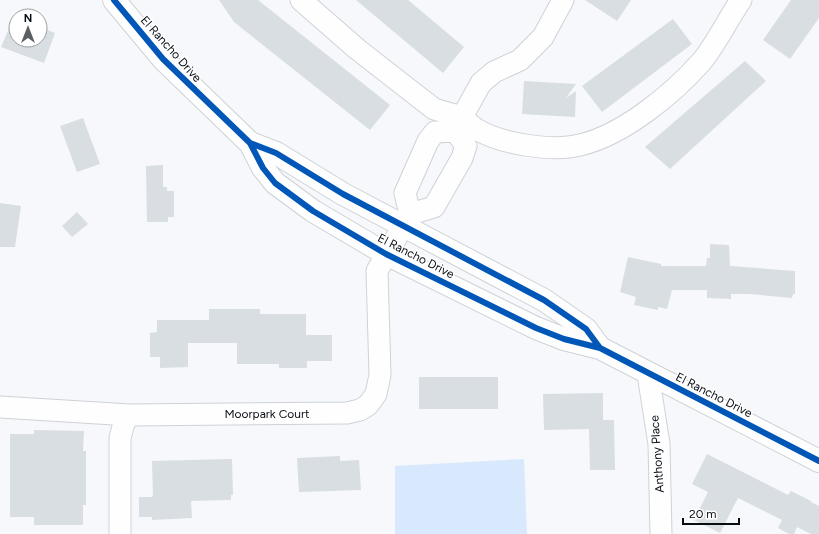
<svg xmlns="http://www.w3.org/2000/svg" width="819" height="534" viewBox="0 0 819 534" font-family="Figtree,sans-serif">
  <style>
    .green { fill: #d8e9fd }
    .building { fill: #d9dee2 }
    .lines { fill: none; stroke-linecap: round; stroke-linejoin: round }
    .minor-casing { stroke: #ced2d7; stroke-width: 23 }
    .secondary-casing { stroke: #ced2d7; stroke-width: 24 }
    .minor { stroke: #fefefe; stroke-width: 21 }
    .secondary { stroke: #fefefe; stroke-width: 22 }
    .cycleway-casing { stroke: #fff; stroke-width: 8 }
    .cycleway { stroke: #0057b8; stroke-width: 6 }
    .labels { text-anchor: middle; dominant-baseline: central; stroke-width: 3; stroke-linejoin: round; paint-order: stroke }
    .street-label { font-size: 12px; fill: #080d13; stroke: #fff }
  </style>
  <rect width="100%" height="100%" fill="#f6f8fb"/>
  <!-- green -->
  <path class="green" d="M 524,459 L 527,534 L 395,534 L 395,466 Z"/>
  <!-- building -->
  <path class="building" d="M 219,0 L 258,0 L 390,105 L 370,130 L 234,22 Z
    M 356,0 L 408,0 L 464,47 L 443,73 Z
    M 585,0 L 631,0 L 617,21 Z
    M 791,0 L 819,0 L 819,18 L 790,59 L 763,40 Z
    M 14,17 L 16,18 L 16,40 L 40,40 L 40,27 L 55,33 L 44,63 L 1,47 Z
    M 673,19 L 692,44 L 602,112 L 582,86 Z
    M 745,61 L 766,81 L 670,169 L 645,147 Z
    M 524,81 L 576,84 L 566,98 L 576,91 L 575,117 L 522,114 Z
    M 83,118 L 100,164 L 77,172 L 60,126 Z
    M 163,165 L 163,187 L 167,187 L 167,191 L 174,191 L 174,217 L 168,217 L 168,222 L 147,222 L 146,166 Z
    M 0,203 L 21,206 L 15,247 L 0,247 Z
    M 77,212 L 88,224 L 72,237 L 62,226 Z
    M 710,244 L 729,245 L 730,266 L 795,271 L 795,294 L 793,294 L 792,298 L 750,294 L 731,294 L 731,299 L 707,298 L 707,290 L 672,290 L 667,309 L 658,307 L 658,310 L 634,305 L 636,297 L 620,292 L 628,257 L 661,264 L 661,266 L 706,266 L 707,258 L 710,258 Z
    M 209,309 L 260,309 L 260,314 L 306,314 L 306,335 L 332,335 L 332,361 L 307,361 L 307,368 L 279,368 L 279,364 L 237,364 L 237,343 L 188,343 L 188,367 L 160,368 L 160,357 L 150,357 L 150,333 L 157,332 L 157,320 L 209,320 Z
    M 419,377 L 498,377 L 498,409 L 419,409 Z
    M 603,393 L 603,420 L 614,420 L 615,470 L 590,470 L 589,429 L 544,430 L 543,394 Z
    M 34,430 L 84,431 L 83,451 L 86,451 L 86,505 L 83,505 L 83,525 L 34,525 L 34,517 L 10,517 L 10,434 L 34,434 Z
    M 707,454 L 788,495 L 791,491 L 811,501 L 811,502 L 819,506 L 819,534 L 811,534 L 797,527 L 794,534 L 789,534 L 778,528 L 782,520 L 738,498 L 720,533 L 694,520 L 708,492 L 692,484 Z
    M 340,456 L 340,461 L 359,460 L 361,490 L 299,492 L 297,458 Z
    M 232,459 L 233,495 L 231,495 L 231,500 L 191,501 L 192,518 L 152,520 L 152,517 L 139,517 L 139,497 L 152,497 L 153,495 L 152,461 Z"/>
  <g class="lines">
    <!-- minor casing -->
    <g class="minor-casing">
      <path id="minor" d="M 301,0 L 357,49 L 434,109 L 462,117 L 456,129
        M 563,0 L 543,37 L 520,60 L 494,72 L 481,83 L 462,117 C 467,121 471,126 476,129 C 501,144 552,152 580,145 C 623,135 673,94 702,61 C 716,44 728,19 741,0
        M 410,214 L 434,207 L 462,158 L 466,146 L 455,131
        M 648,374 L 659,444 L 661,534
        M 0,407 L 130,415
        M 120,534 L 120,438 L 124,423 L 130,415 L 347,413 L 360,410 L 368,405 L 376,394 L 380,375 L 377,271 L 410,214 L 405,193 L 428,141 L 435,132 L 455,131"/>
    </g>
    <!-- secondary casing -->
    <g class="secondary-casing">
      <path id="secondary" d="M 114,0 L 163,59 L 250,143 L 276,153 L 343,194 L 544,300 L 586,329 L 600,348
        M 250,143 L 263,168 L 275,183 L 313,211 L 386,254 L 536,328 L 564,339 L 600,348 L 819,461"/>
    </g>
    <!-- minor -->
    <use href="#minor" class="minor"/>
    <!-- secondary -->
    <use href="#secondary" class="secondary"/>
    <!-- cycleway casing -->
    <g class="cycleway-casing">
      <path id="cycleway" d="M 114,0 L 163,59 L 250,143 L 276,153 L 343,194 L 544,300 L 586,329 L 600,348
        M 250,143 L 263,168 L 275,183 L 313,211 L 386,254 L 536,328 L 564,339 L 600,348 L 819,461"/>
    </g>
    <!-- cycleway -->
    <use href="#cycleway" class="cycleway"/>
  </g>
  <g class="labels">
    <!-- street labels -->
    <g class="street-label">
      <text transform="translate(171 49) rotate(48)">El Rancho Drive</text>
      <text transform="translate(416 256) rotate(27)">El Rancho Drive</text>
      <text transform="translate(714 395) rotate(27)">El Rancho Drive</text>
      <text x="267" y="414">Moorpark Court</text>
      <text transform="translate(657 454) rotate(-94)">Anthony Place</text>
    </g>
  </g>
  <!-- north arrow -->
  <g transform="translate(28 28)"><circle r="19" fill="#ffffff" stroke="#9c9ea1"/>
  <path d="M0-3L7 15L0 10L-7 15Z" fill="#5b5f64"/>
  <text y="-6" font-size="11" font-weight="bold" text-anchor="middle" fill="#080d13">N</text>
  </g>
  <!-- scale -->
  <path d="M683 518v6h56v-6" fill="none" stroke="#080d13" stroke-width="2"/>
  <text x="689" y="518" font-size="12" fill="#080d13" stroke="#ffffff" stroke-width="3" paint-order="stroke">20 m</text>
</svg>
